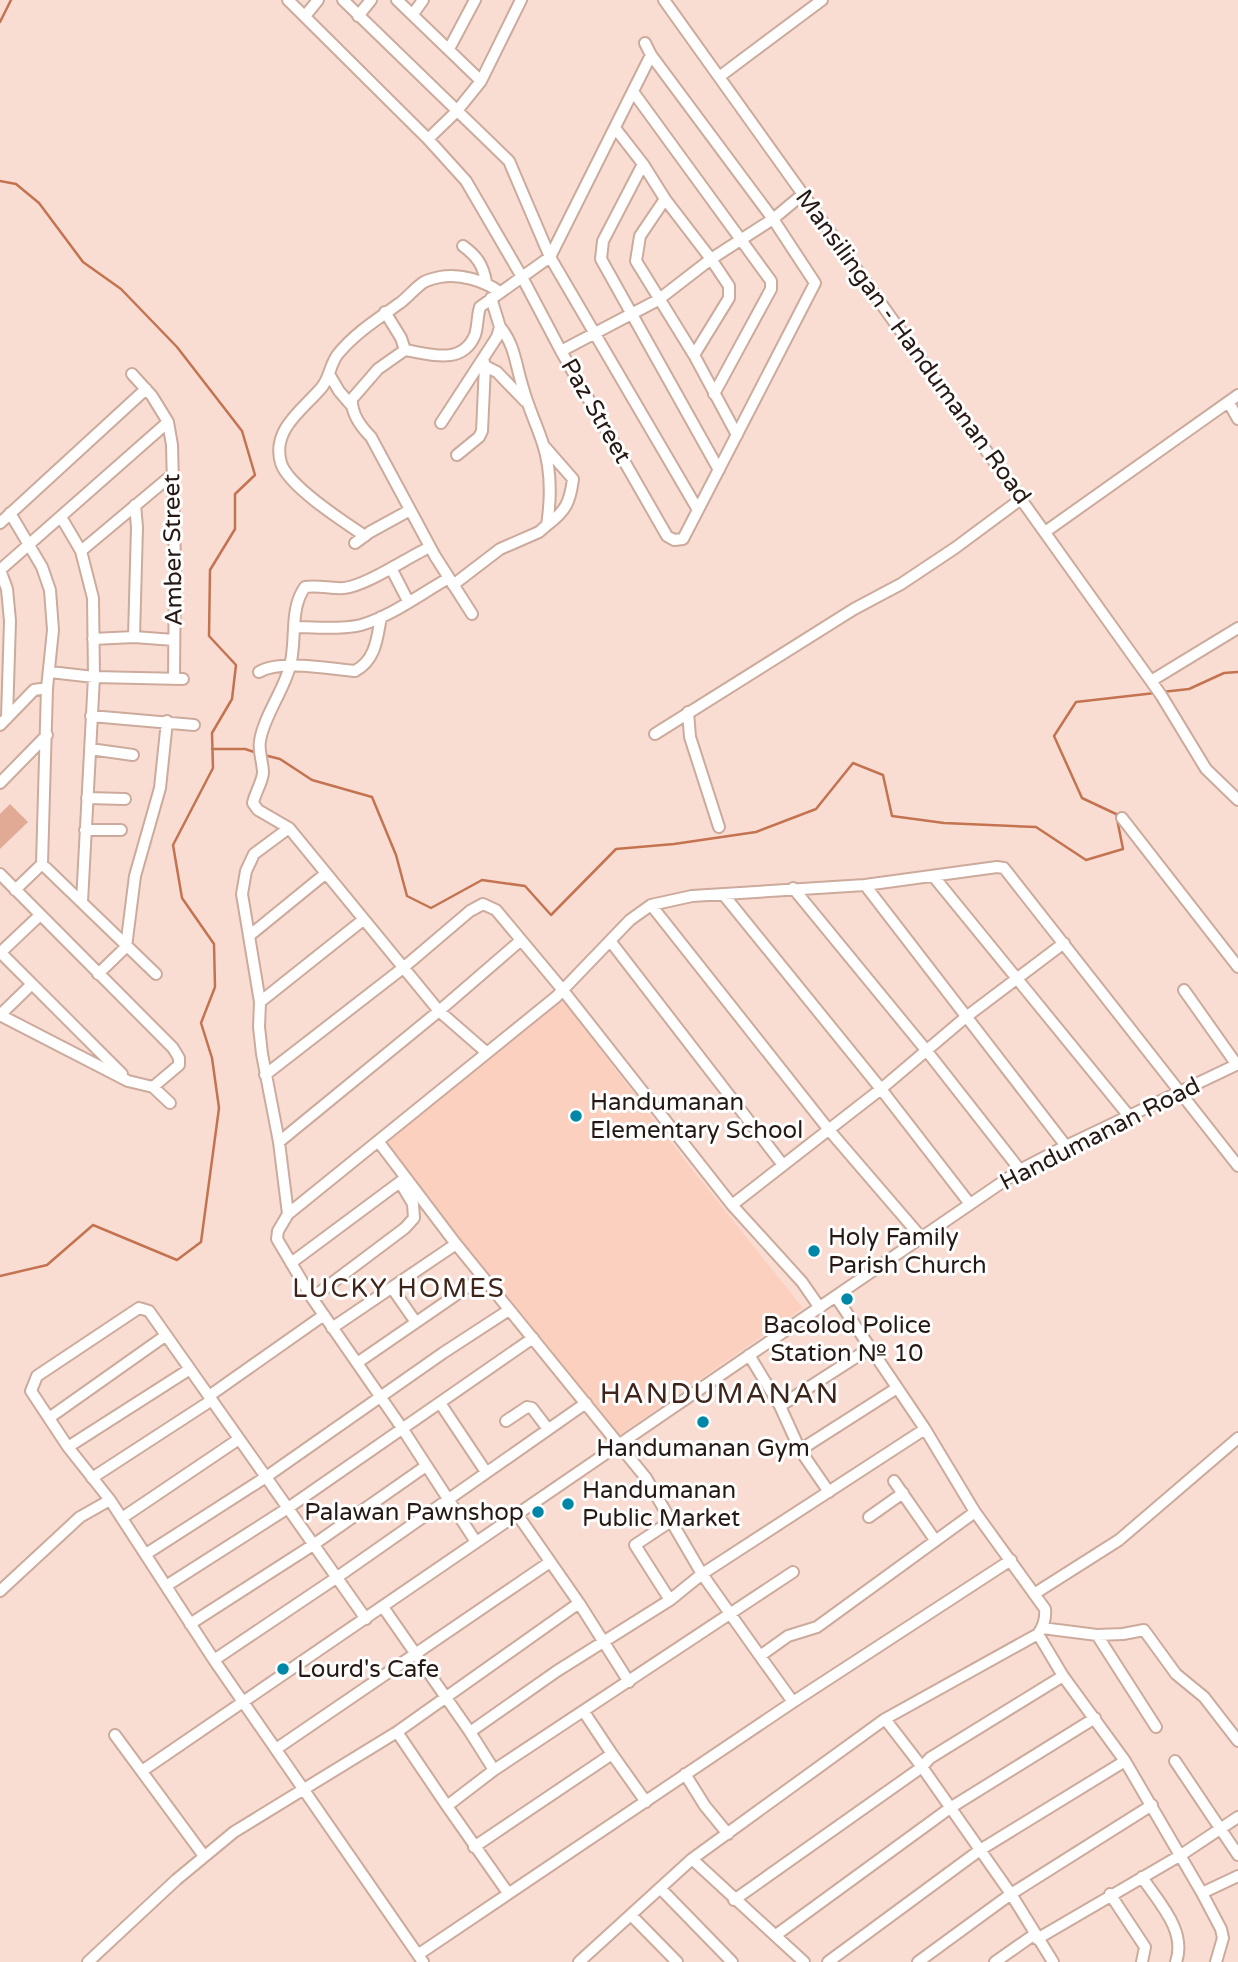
<svg xmlns="http://www.w3.org/2000/svg" width="1238" height="1962" viewBox="0 0 1238 1962" font-family="'Varela Round',sans-serif">
  <style>
    .built { fill: #fbd0bf }
    .grass { fill: #e1aa94 }
    .lines { fill: none; stroke-linecap: round; stroke-linejoin: round }
    .stream { stroke: #c47351; stroke-width: 2.5 }
    .minor-casing { stroke: #ccaa9c; stroke-width: 14 }
    .minor { stroke: #fff; stroke-width: 10 }
    .poi-dot { fill: #0087a8; stroke: #fff; stroke-width: 2.5 }
    .labels { text-anchor: middle; dominant-baseline: central; stroke-width: 6; stroke-linejoin: round; paint-order: stroke }
    .street-label { font-size: 24px; fill: #261914; stroke: #fff }
    .poi-label { font-size: 24px; fill: #261914; stroke: #fff; text-anchor: start }
    .neighbourhood-label { font-size: 26px; letter-spacing: 2px; fill: #3e2419; stroke: #fff }
    .quarter-label { font-size: 28px; letter-spacing: 2px; fill: #3e2419; stroke: #fff }
  </style>
  <rect width="100%" height="100%" fill="#faddd2"/>
  <!-- built -->
  <path class="built" d="M 561,998 L 684,1159 L 803,1308 L 618,1436 L 508,1298 L 442,1224 L 384,1143 Z"/>
  <!-- grass -->
  <path class="grass" d="M 10,804 L 28,822 L 0,849 L 0,814 Z"/>
  <g class="lines">
    <!-- stream -->
    <path class="stream" d="M 0,22 L 11,0
      M 0,181 L 16,184 L 39,203 L 83,262 L 121,289 L 177,347 L 242,431 L 255,475 L 235,494 L 235,529 L 210,570 L 209,636 L 236,665 L 232,699 L 212,733 L 213,768 L 173,845 L 182,898 L 214,944 L 215,987 L 201,1023 L 212,1058 L 219,1108 L 201,1242 L 177,1260 L 93,1225 L 47,1265 L 0,1276
      M 1162,692 L 1189,689 L 1224,673 L 1238,672
      M 212,749 L 245,749 L 257,753
      M 264,755 L 280,759 L 312,780 L 372,797 L 396,855 L 407,896 L 431,908 L 482,880 L 525,886 L 551,915 L 616,849 L 674,844 L 756,832 L 816,809 L 853,763 L 883,775 L 892,816 L 944,823 L 1036,827 L 1086,860 L 1123,849 L 1116,814 L 1082,798 L 1054,736 L 1076,702 L 1155,693"/>
    <!-- minor casing -->
    <g class="minor-casing">
      <path id="minor" d="M 288,0 L 428,139 L 466,181 L 522,277 L 561,351 L 667,536 L 674,540 L 683,539 L 815,283 L 773,219 L 651,55 L 645,43
        M 343,0 L 509,161 L 550,257 L 698,510
        M 397,0 L 481,81
        M 664,0 L 1161,695 L 1206,769 L 1238,800
        M 413,14 L 423,0
        M 305,16 L 318,0
        M 358,16 L 371,0
        M 449,49 L 475,0
        M 719,77 L 822,0
        M 634,93 L 771,281 L 771,289 L 714,394
        M 615,128 L 643,164 L 665,199 L 711,259 L 729,286 L 729,298 L 694,355
        M 428,139 L 456,112 L 481,81 L 521,0
        M 643,164 L 603,241 L 601,259 L 719,470
        M 665,199 L 640,236 L 636,261 L 694,355 L 737,435
        M 463,246 C 477,256 483,265 486,282
        M 385,312 L 401,338 L 405,350
        M 561,351 L 658,300 L 711,259 L 773,219 L 803,194
        M 485,366 L 497,372 L 525,401
        M 132,374 L 152,396 L 168,422 L 172,445 L 175,563 L 174,679
        M 329,374 L 339,391 L 351,405
        M 1229,403 L 1238,419
        M 441,423 L 497,337 L 500,327 L 491,298
        M 545,447 L 573,479 C 570,502 566,511 547,525
        M 457,455 L 479,437 L 482,431 L 485,366 L 483,359
        M 10,513 L 42,567 L 50,590 L 53,630 L 47,688 L 42,864 L 156,974
        M 61,517 L 81,551 L 93,598 L 94,677 L 82,902
        M 0,523 L 146,389
        M 1045,532 L 1238,395
        M 365,536 C 344,522 288,486 281,463 C 271,429 304,409 322,387 C 330,377 330,364 338,354 C 355,333 379,318 400,303 C 408,297 416,287 424,282 C 428,280 435,278 440,277 C 460,273 484,281 500,292
        M 355,543 L 370,532 L 410,510
        M 81,551 L 173,474
        M 391,568 L 408,601
        M 453,585 L 500,549 L 539,532 L 547,525 C 551,499 551,469 543,444 C 537,425 528,407 523,388 C 516,367 515,344 500,327
        M 472,614 L 435,556 L 371,437 C 361,427 351,414 352,399 L 378,369 L 405,350 C 430,354 462,366 475,335 C 478,326 477,316 480,307 L 550,257 L 651,55
        M 295,627 C 317,627 340,630 361,625 C 390,617 422,593 449,578
        M 134,637 L 137,527 L 135,505
        M 93,639 L 134,637 L 174,640
        M 50,672 L 94,677 L 183,679
        M 259,672 C 280,659 330,669 355,671 C 376,660 377,638 381,617
        M 1151,681 L 1238,628
        M 688,712 L 690,737 L 719,827
        M 91,716 L 194,725
        M 7,718 L 10,621 L 7,589 L 0,570 L 168,422
        M 0,725 L 34,690 L 47,688
        M 655,734 L 854,609 L 901,584 L 955,548 L 1021,499
        M 90,749 L 133,755
        M 0,783 L 47,735
        M 87,798 L 125,799
        M 1122,818 L 1238,967
        M 289,828 L 258,810 L 253,803 C 255,793 262,783 263,773 C 263,762 258,751 260,741 C 263,718 284,690 290,666 C 297,640 289,609 305,587 C 319,585 331,589 344,588 C 366,586 408,557 430,547
        M 85,830 L 121,830
        M 0,874 L 173,1048 L 179,1058 L 179,1065 L 153,1087
        M 934,877 L 1129,1116
        M 865,885 L 1066,1146
        M 793,888 L 926,1050 L 1020,1170
        M 15,890 L 42,864
        M 723,894 L 881,1089 L 970,1204
        M 651,905 L 829,1130 L 921,1237
        M 249,936 L 325,874
        M 611,942 L 783,1165
        M 0,952 L 122,1074
        M 0,953 L 40,915
        M 98,974 L 126,947 L 135,876 L 160,788 L 167,721
        M 1184,990 L 1237,1065
        M 260,1002 L 363,920
        M 0,1015 L 128,1081 L 153,1087 L 170,1103
        M 0,1015 L 32,984
        M 265,1075 L 403,968 L 470,911 L 483,904 L 496,910 L 562,989 L 732,1205 L 802,1282 L 820,1308
        M 378,1141 L 456,1244 L 646,1478 L 702,1574 L 760,1656 L 788,1636 L 817,1627 L 975,1512
        M 279,1142 L 439,1011 L 520,941
        M 732,1205 L 881,1089 L 966,1017 L 1064,943
        M 288,1214 L 279,1142 L 262,1054 L 259,1027 L 260,1002 L 242,894 L 246,871 L 254,854 L 289,828 L 439,1011 L 486,1052
        M 291,1263 L 404,1179
        M 392,1288 L 415,1321
        M 312,1298 L 405,1228 L 414,1218 L 413,1204 L 400,1182
        M 332,1328 L 456,1244
        M 749,1355 L 780,1406 L 800,1450 L 829,1492
        M 357,1363 L 482,1277
        M 209,1396 L 324,1315
        M 440,1403 L 486,1472
        M 780,1406 L 870,1348
        M 49,1418 L 165,1336
        M 506,1421 L 527,1407 L 532,1408 L 548,1429
        M 68,1447 L 190,1369
        M 800,1450 L 897,1388
        M 92,1478 L 212,1400
        M 894,1481 L 935,1540
        M 517,1514 L 579,1603 L 629,1682
        M 869,1517 L 903,1493
        M 122,1518 L 239,1439
        M 476,1542 L 402,1428 L 312,1298 L 277,1239 L 278,1231 L 288,1214 L 556,997 L 630,920 L 651,905 L 692,896 L 865,885 L 997,867 L 1004,868 L 1238,1166
        M 146,1554 L 266,1477 L 443,1353 L 509,1310
        M 166,1586 L 288,1508 L 533,1338
        M 0,1591 L 80,1517 L 110,1500
        M 1034,1594 L 1119,1540 L 1238,1438
        M 670,1600 L 635,1545 L 671,1521
        M 383,1607 L 470,1732 L 494,1770
        M 366,1619 L 149,1311 L 139,1308 L 37,1376 L 31,1391 L 68,1447 L 110,1500 L 214,1660 L 423,1962
        M 190,1624 L 313,1545 L 426,1466
        M 1042,1628 L 1097,1635 L 1123,1634 L 1144,1630 L 1176,1674 L 1204,1697 L 1238,1741
        M 1038,1634 L 1063,1676 L 1125,1761 L 1202,1893 L 1221,1929 L 1223,1938 L 1216,1962
        M 1097,1635 L 1156,1727
        M 760,1656 L 793,1702
        M 214,1660 L 336,1578 L 586,1403
        M 584,1712 L 612,1754
        M 885,1719 L 922,1767 L 1011,1894 L 1053,1962
        M 397,1732 L 447,1806
        M 470,1732 L 557,1671 L 670,1600 L 702,1574 L 925,1429
        M 115,1735 L 204,1856
        M 276,1749 L 550,1562
        M 1175,1761 L 1238,1855
        M 142,1771 L 1020,1170 L 1066,1146 L 1238,1064
        M 685,1774 L 705,1806 L 728,1834
        M 474,1847 L 612,1754 L 646,1802
        M 692,1859 L 804,1962
        M 1142,1877 C 1158,1902 1187,1930 1176,1962
        M 660,1888 L 732,1962
        M 508,1893 L 447,1806 L 494,1770 L 793,1572
        M 1202,1893 L 1238,1876
        M 1110,1894 L 1145,1947 L 1142,1962
        M 734,1900 L 922,1767 L 930,1758 L 1063,1676
        M 631,1915 L 677,1962
        M 776,1935 L 950,1808 L 1095,1718
        M 1037,1939 L 1181,1855 L 1238,1817
        M 419,1954 L 793,1702 L 1011,1560
        M 88,1962 L 176,1880 L 234,1832 L 397,1732 L 579,1603
        M 579,1962 L 692,1859 L 885,1719 L 1038,1634 C 1044,1626 1046,1619 1045,1609 L 975,1512 L 925,1429 L 836,1297
        M 828,1962 L 980,1850 L 1125,1761
        M 918,1962 L 1011,1894 L 1152,1805
        M 995,1962 L 1035,1934"/>
    </g>
    <!-- minor -->
    <use href="#minor" class="minor"/>
  </g>
  <!-- markers -->
  <g class="poi-dot">
    <circle cx="576" cy="1116" r="7"/>
    <circle cx="814" cy="1251" r="7"/>
    <circle cx="847" cy="1299" r="7"/>
    <circle cx="703" cy="1422" r="7"/>
    <circle cx="568" cy="1504" r="7"/>
    <circle cx="538" cy="1512" r="7"/>
    <circle cx="283" cy="1669" r="7"/>
  </g>
  <g class="labels">
    <!-- street labels -->
    <g class="street-label">
      <text transform="translate(913 347) rotate(54)">Mansilingan - Handumanan Road</text>
      <text transform="translate(596 411) rotate(60)">Paz Street</text>
      <text transform="translate(173 550) rotate(-91)">Amber Street</text>
      <text transform="translate(1100 1134) rotate(-27)">Handumanan Road</text>
    </g>
    <!-- poi labels -->
    <g class="poi-label">
      <text x="590" y="1102">Handumanan<tspan x="590" dy="28">Elementary School</tspan></text>
      <text x="828" y="1237">Holy Family<tspan x="828" dy="28">Parish Church</tspan></text>
      <text x="847" y="1325" text-anchor="middle">Bacolod Police<tspan x="847" dy="28">Station № 10</tspan></text>
      <text x="703" y="1448" text-anchor="middle">Handumanan Gym</text>
      <text x="582" y="1490">Handumanan<tspan x="582" dy="28">Public Market</tspan></text>
      <text x="524" y="1512" text-anchor="end">Palawan Pawnshop</text>
      <text x="297" y="1669">Lourd's Cafe</text>
    </g>
    <!-- neighbourhood labels -->
    <g class="neighbourhood-label">
      <text x="399" y="1288">LUCKY HOMES</text>
    </g>
    <!-- quarter labels -->
    <g class="quarter-label">
      <text x="720" y="1394">HANDUMANAN</text>
    </g>
  </g>
</svg>
